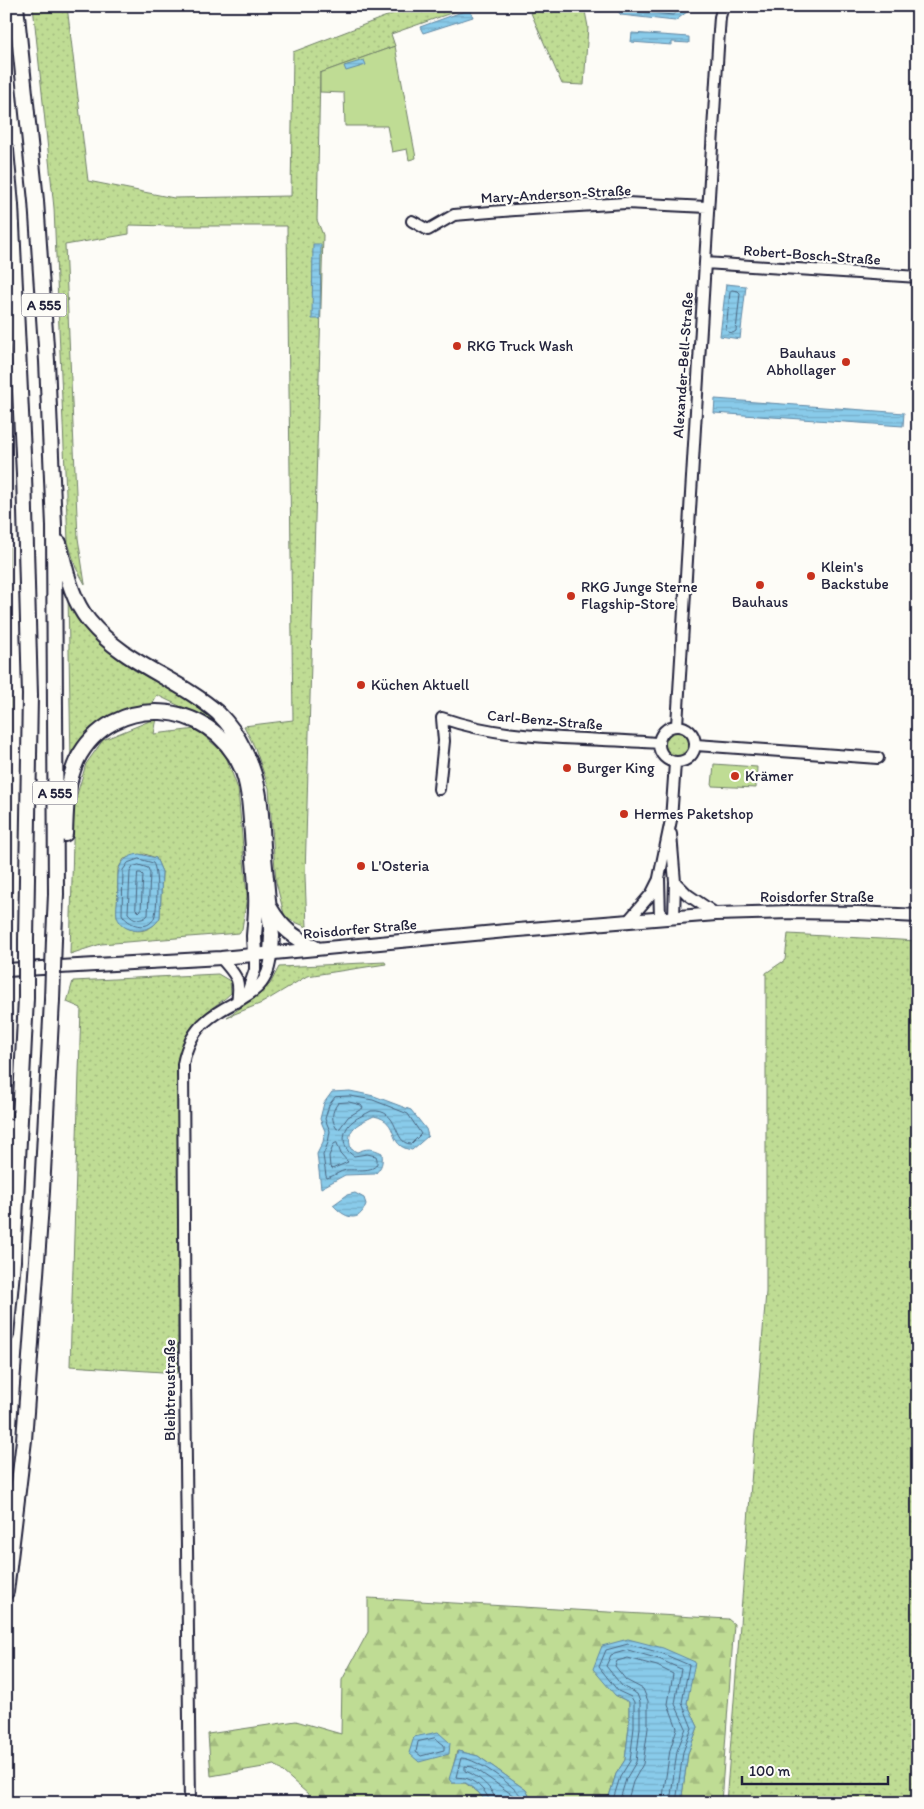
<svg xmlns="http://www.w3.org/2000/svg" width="924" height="1809" viewBox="0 0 924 1809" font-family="Itim,sans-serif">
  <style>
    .grass { fill: url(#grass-dots); stroke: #707f68; fill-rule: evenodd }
    .forest { fill: url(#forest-firs); stroke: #707f68 }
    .green { fill: #bfdc94; stroke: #707f68 }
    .water { fill: url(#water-rules); stroke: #6087a4 }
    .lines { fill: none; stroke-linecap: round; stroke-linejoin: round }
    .shore { stroke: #4b6681; stroke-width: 1 }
    .minor-casing { stroke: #22223b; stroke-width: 14 }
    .major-casing { stroke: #22223b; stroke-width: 16 }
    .highway-casing { stroke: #22223b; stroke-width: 18 }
    .minor { stroke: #fdfcf7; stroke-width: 10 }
    .major { stroke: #fdfcf7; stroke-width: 12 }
    .highway { stroke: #fdfcf7; stroke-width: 14 }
    .highway-bridge-casing { stroke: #22223b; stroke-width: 18; stroke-linecap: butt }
    .highway-bridge { stroke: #fdfcf7; stroke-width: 14 }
    .poi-dot { fill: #c8321e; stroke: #fdfcf7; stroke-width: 2 }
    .labels { text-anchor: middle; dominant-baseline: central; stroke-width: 4.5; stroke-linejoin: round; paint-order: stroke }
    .shield { fill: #fdfcf7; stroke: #646373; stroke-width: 1 }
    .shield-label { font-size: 14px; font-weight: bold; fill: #22223b }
    .street-label { font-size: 15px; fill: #22223b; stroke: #fdfcf7 }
    .poi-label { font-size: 15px; fill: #22223b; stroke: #fdfcf7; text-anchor: start }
  </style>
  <defs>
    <pattern id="grass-dots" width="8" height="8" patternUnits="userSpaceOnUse" patternTransform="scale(1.25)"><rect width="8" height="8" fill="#bfdc94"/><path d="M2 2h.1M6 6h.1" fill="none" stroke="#a4bc80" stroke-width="1.8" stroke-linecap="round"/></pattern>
    <pattern id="forest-firs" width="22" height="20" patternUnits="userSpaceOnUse" patternTransform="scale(1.25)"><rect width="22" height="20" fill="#bfdc94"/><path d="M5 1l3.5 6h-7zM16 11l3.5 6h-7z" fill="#a4bc80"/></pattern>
    <pattern id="water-rules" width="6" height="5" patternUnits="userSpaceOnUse" patternTransform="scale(1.25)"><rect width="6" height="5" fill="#89cbea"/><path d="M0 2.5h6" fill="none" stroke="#76aeca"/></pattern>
  </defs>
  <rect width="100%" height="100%" fill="#fdfcf7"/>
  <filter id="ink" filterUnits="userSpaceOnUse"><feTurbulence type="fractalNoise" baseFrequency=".02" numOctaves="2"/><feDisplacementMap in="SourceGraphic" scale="10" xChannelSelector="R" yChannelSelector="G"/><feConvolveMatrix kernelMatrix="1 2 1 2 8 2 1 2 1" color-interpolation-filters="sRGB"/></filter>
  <g filter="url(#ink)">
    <!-- grass -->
    <path class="grass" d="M 33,6 L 67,6 L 88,181 L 174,198 L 291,196 L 293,52 L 413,6 L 471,6 L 391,34 L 395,46 L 320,73 L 317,220 L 323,235 L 305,876 L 307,927 L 285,918 L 276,882 L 269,788 L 255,748 L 244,726 L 293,720 L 287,226 L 170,226 L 129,225 L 129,234 L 65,245 L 78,538 L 85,584 L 76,568 L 68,542 L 54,208 Z
      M 528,6 L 584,6 L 588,27 L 584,85 L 562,84 Z
      M 6,459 L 9,510 L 12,847 L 8,935 L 6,935 Z
      M 68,594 L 92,635 L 134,670 L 177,693 L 203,710 L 221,727 L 218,732 L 200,716 L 157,695 L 151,706 L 130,713 L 71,762 Z
      M 157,718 L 154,734 L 196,729 L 225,754 L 238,789 L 247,896 L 242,929 L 239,933 L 101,944 L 70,954 L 74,805 L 86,764 L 103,740 ZM 145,854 L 156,858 L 162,872 L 160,917 C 155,928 140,935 128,928 C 124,926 120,920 117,916 L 118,869 L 124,859 Z
      M664 745a13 13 0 1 1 26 0a13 13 0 1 1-26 0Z
      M 788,934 L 918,941 L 918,1803 L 726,1803 L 766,1292 L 766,973 L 785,960 Z
      M 385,962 L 386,964 L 307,976 L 262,1003 L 227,1017 L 255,998 L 270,984 L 279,967 Z
      M 218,974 L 230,981 L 231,993 C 224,1000 217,1004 209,1010 C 189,1026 183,1040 178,1064 L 178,1373 L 70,1366 L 81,1008 L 67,1002 L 73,981 Z"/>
    <!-- forest -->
    <path class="forest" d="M 368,1598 L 728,1619 L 734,1624 L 721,1803 L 681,1803 L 688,1753 L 698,1727 L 687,1703 L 689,1689 L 615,1695 L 629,1702 L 629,1727 L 625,1760 L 616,1774 L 607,1803 L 533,1803 L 526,1790 L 478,1756 L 457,1751 L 450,1779 L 452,1783 L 465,1783 L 478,1792 L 487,1803 L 308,1803 L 308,1794 L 275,1765 L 211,1776 L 208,1734 L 296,1721 L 341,1734 L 342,1680 L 368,1632 Z"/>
    <!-- green -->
    <path class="green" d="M 395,46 L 416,158 L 409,160 L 407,149 L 392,152 L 387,126 L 345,126 L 344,93 L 320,92 L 320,73 Z
      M 714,764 L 757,767 L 756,788 L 712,786 Z"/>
    <!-- water -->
    <path class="water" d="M 614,6 L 692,6 L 692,8 L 675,21 L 621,15 Z
      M 470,9 L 473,17 L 423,33 L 420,27 Z
      M 632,33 L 689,37 L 689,43 L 672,42 L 672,45 L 631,42 Z
      M 364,60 L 366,65 L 346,71 L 344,66 Z
      M 313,244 L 321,244 L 320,319 L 312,319 Z
      M 726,284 L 746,286 L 740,339 L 720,336 Z
      M 715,399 L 904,413 L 903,426 L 714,413 Z
      M 139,854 L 156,858 L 162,872 L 160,917 C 153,934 122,936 117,916 C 116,911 117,902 118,897 C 118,876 114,858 139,854 Z
      M 350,1091 L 374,1096 L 411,1110 L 426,1129 L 428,1136 L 412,1150 C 385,1146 402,1122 374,1116 C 358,1124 345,1128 351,1149 L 357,1152 C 367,1148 372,1148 382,1153 C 383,1163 382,1167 375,1174 L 345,1175 L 321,1188 L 317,1154 L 323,1142 L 325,1131 L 320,1119 L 324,1103 L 332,1092 Z
      M 355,1193 L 364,1198 L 366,1204 C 359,1225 344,1217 333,1205 L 347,1195 Z
      M 628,1639 L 663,1648 L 695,1662 L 687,1703 L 698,1727 L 688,1753 L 681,1803 L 607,1803 L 616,1774 L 625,1760 L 629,1727 L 629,1702 L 615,1695 L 593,1669 L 602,1646 Z
      M 438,1732 L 450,1743 L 449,1754 L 419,1762 L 409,1753 L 414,1737 Z
      M 458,1751 L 478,1756 L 526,1790 L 533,1803 L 487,1803 L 478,1792 L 466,1783 L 452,1783 L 449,1779 Z"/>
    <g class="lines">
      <!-- shore -->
      <path class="shore" d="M 620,6 L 624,10 L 673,15 L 686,6
        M 732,290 L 738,291 L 740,293 L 736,331 L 733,333 L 728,332 L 726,330 L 730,292 Z
        M 139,859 L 153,863 C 158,870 158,909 154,918 C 148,932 127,925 122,914 L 123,870 L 128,863 Z
        M 139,865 L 148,868 L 150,873 L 148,915 C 142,922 133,920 128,913 L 130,872 L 133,867 Z
        M 138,873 L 141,873 L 143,875 L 141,910 L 139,912 L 136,909 Z
        M 350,1096 L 373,1100 L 408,1114 L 421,1134 L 411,1144 C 392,1144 401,1108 371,1111 C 366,1114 358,1117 353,1121 C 341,1130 341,1149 354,1156 L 367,1154 L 376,1156 C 383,1174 357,1169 346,1170 C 340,1171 334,1176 327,1178 L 326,1176 L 323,1155 L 328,1143 L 330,1131 L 325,1119 L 329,1105 L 335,1097 Z
        M 349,1102 L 361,1105 L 363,1108 L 348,1117 L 340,1128 L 337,1129 C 331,1120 331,1112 338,1103 Z
        M 337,1143 L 341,1154 L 348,1162 L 332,1169 L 330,1167 L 329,1156 L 334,1144 Z
        M 435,1738 L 444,1745 L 444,1750 L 421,1756 L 416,1752 L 418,1742 Z
        M 490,1803 C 489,1794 477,1782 468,1779 C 465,1777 460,1778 456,1777 L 461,1758 C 477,1758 519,1789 527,1803
        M 496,1803 C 495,1789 477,1775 465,1771 L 465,1766 L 473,1767 L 517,1798 L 520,1803
        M 612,1803 L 620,1777 L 630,1761 L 634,1727 L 634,1702 L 631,1697 L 618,1691 L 599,1667 L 606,1650 L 628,1644 L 661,1653 L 689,1665 L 682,1703 L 692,1728 L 683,1752 L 676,1803
        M 619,1803 L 626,1779 L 636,1762 L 640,1728 L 640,1702 L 637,1694 L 622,1686 L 606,1666 L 611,1655 L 628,1650 L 659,1659 L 681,1669 L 675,1704 L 686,1728 L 677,1751 L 670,1803
        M 627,1803 L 633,1782 L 643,1764 L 648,1728 L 648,1701 L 643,1689 L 626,1680 L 615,1666 L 617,1661 L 628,1658 L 657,1666 L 673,1674 L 668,1704 L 677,1728 L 670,1750 L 662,1803"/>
      <!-- minor casing -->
      <g class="minor-casing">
        <path id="minor" d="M 412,221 L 428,230 L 454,215 L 515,210 L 626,203 L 707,207
          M 705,263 L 918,277
          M 677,725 L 719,31 L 720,17 L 723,6
          M659 744a18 18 0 1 1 36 0a18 18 0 1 1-36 0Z
          M 696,745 L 878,758
          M 439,789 L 444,741 L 442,718 C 511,742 586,737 658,743
          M 671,834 L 675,882 L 674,918
          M 675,882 L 688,895 L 716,914
          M 660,919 L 659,878 L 671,820 L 675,763
          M 628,921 L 652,893 L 658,881
          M 221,958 C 236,976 241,978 237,1002
          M 246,996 L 255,970 L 255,954
          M 190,1803 L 185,1378 L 183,1064 C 186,1048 193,1032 206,1021 C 234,996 269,999 271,953"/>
      </g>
      <!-- major casing -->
      <g class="major-casing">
        <path id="major" d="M 6,970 L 221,958 L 506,931 L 716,914 L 791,912 L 858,913 L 918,916"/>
      </g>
      <!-- highway casing -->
      <g class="highway-casing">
        <path id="highway" d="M 16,6 L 36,201 L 47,361 L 54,526 L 56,894 L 54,939
          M 6,150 L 11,205 L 24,474 L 30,695 L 26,940
          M 59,543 C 66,570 71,599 89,621 C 125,665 177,677 218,713 C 228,723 238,737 244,750 C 261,782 261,811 263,846 C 266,876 268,906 272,936 L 271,953
          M 65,834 C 66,808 66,784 77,760 C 112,691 211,699 241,767 C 250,787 250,812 252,834 C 253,854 256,874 256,894 C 257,908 255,922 254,936 C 254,942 255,948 255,954
          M 270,908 C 282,929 294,937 315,948
          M 6,1155 L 11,1127
          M 6,1335 L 13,1261 L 26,998
          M 6,1592 L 24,1440 L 42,1191 L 52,1000"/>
      </g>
      <!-- minor -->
      <use href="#minor" class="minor"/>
      <!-- major -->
      <use href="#major" class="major"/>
      <!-- highway -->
      <use href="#highway" class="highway"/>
      <!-- highway-bridge casing -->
      <g class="highway-bridge-casing">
        <path id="highway-bridge" d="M 26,998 L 26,940
          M 52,1000 L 54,939"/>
      </g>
      <!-- highway-bridge -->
      <use href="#highway-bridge" class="highway-bridge"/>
    </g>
  </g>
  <!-- markers -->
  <g class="poi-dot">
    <circle cx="457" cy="346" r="5"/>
    <circle cx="846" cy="362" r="5"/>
    <circle cx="811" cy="576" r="5"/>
    <circle cx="760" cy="585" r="5"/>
    <circle cx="571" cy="596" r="5"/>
    <circle cx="361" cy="685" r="5"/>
    <circle cx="567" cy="768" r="5"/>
    <circle cx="735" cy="776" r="5"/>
    <circle cx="624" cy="814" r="5"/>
    <circle cx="361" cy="866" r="5"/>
  </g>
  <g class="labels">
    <!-- shield labels -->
    <g class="shield">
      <rect x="21.5" y="293.5" width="45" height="23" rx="4"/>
      <rect x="32.5" y="781.5" width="45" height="23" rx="4"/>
    </g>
    <g class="shield-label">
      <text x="44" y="305">A 555</text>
      <text x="55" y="793">A 555</text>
    </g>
    <!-- street labels -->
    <g class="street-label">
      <text transform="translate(556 194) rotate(-3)">Mary-Anderson-Straße</text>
      <text transform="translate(812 255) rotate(4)">Robert-Bosch-Straße</text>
      <text transform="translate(683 365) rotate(-86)">Alexander-Bell-Straße</text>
      <text transform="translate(545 720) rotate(5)">Carl-Benz-Straße</text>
      <text x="817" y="897">Roisdorfer Straße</text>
      <text transform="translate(360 929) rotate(-5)">Roisdorfer Straße</text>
      <text transform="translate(170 1390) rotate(-90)">Bleibtreustraße</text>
    </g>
    <!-- poi labels -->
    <g class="poi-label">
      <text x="467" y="346">RKG Truck Wash</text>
      <text x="836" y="353" text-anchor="end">Bauhaus<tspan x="836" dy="17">Abhollager</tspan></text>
      <text x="821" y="567">Klein's<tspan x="821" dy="17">Backstube</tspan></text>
      <text x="581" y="587">RKG Junge Sterne<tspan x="581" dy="17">Flagship-Store</tspan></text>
      <text x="760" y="602" text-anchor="middle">Bauhaus</text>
      <text x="371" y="685">Küchen Aktuell</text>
      <text x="577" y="768">Burger King</text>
      <text x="745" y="776">Krämer</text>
      <text x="634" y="814">Hermes Paketshop</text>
      <text x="371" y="866">L'Osteria</text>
    </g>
  </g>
  <!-- margin -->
  <rect width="924" height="1809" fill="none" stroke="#fdfcf7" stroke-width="25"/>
  <rect x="12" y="12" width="899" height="1784" fill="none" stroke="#22223b" stroke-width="2" filter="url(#ink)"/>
  <!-- scale -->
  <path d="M742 1776v8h146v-8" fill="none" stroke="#22223b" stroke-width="2.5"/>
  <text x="749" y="1776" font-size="15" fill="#22223b" stroke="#fdfcf7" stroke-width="4" paint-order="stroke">100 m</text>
</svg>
